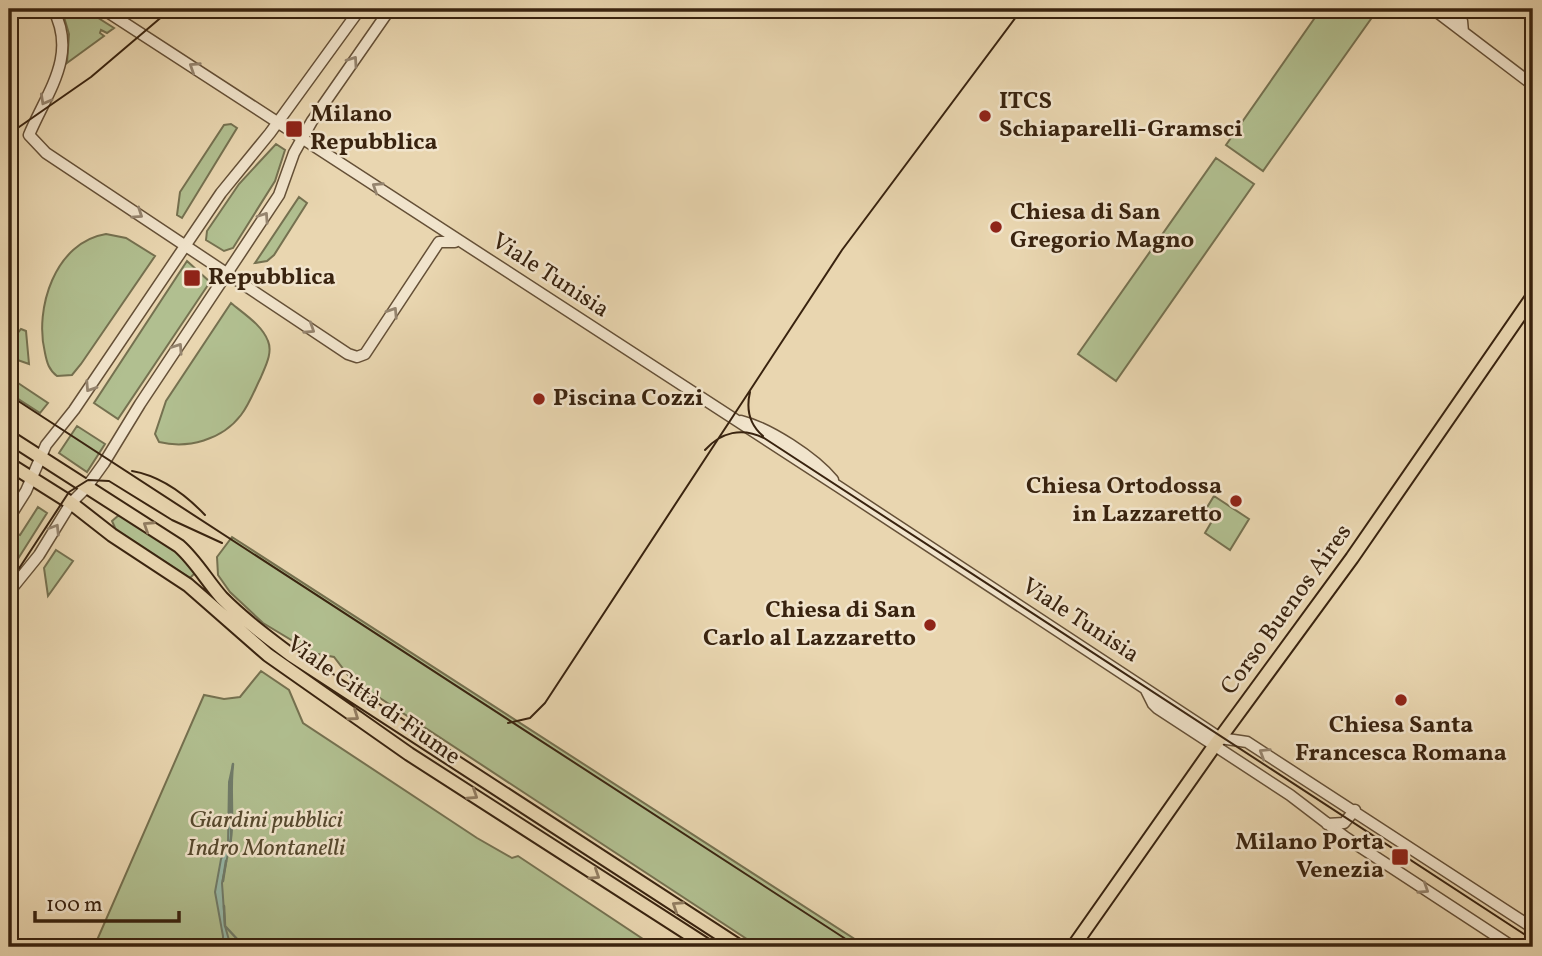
<svg xmlns="http://www.w3.org/2000/svg" width="1542" height="956" viewBox="0 0 1542 956" font-family="Vollkorn,serif">
  <style>
    .green { fill: #b1bf90; stroke: #757150; stroke-width: 2 }
    .water { fill: #97b9a9; stroke: #717d6b; stroke-width: 2 }
    .lines { fill: none; stroke-linecap: round; stroke-linejoin: round }
    .stream { stroke: #717d6b; stroke-width: 2.5 }
    .minor-casing { stroke: #655037; stroke-width: 13 }
    .major-casing { stroke: #39230f; stroke-width: 16 }
    .minor { stroke: #f1e4cc; stroke-width: 10 }
    .major { stroke: #e9d6b0; stroke-width: 12 }
    .tram { stroke: #39230f; stroke-width: 2 }
    .oneway { stroke: #95846e }
    .oneway2 { stroke: #917c60 }
    .poi-dot { fill: #8f2418; stroke: #f1e4cc; stroke-width: 2.5 }
    .labels { text-anchor: middle; dominant-baseline: central; stroke-width: 5; stroke-linejoin: round; paint-order: stroke }
    .poi-label { font-size: 24px; font-weight: bold; fill: #39230f; stroke: #f1e4cc; text-anchor: start }
    .street-label { font-size: 24px; fill: #39230f; stroke: #f1e4cc }
    .park-label { font-size: 24px; font-style: italic; fill: #574a2f; stroke: #f1e4cc }
  </style>
  <rect width="100%" height="100%" fill="#e9d6b0"/>
  <filter id="stains"><feTurbulence type="fractalNoise" baseFrequency=".00286" numOctaves="4"/><feColorMatrix values="0 0 0 0 .2 0 0 0 0 .09 0 0 0 0 .02 0 0 0 .5 -.17"/></filter>
  <radialGradient id="worn" r=".72"><stop offset=".6" stop-color="#630" stop-opacity="0"/><stop offset="1" stop-color="#630" stop-opacity=".3"/></radialGradient>
  <!-- green -->
  <path class="green" d="M 67,9 L 84,9 L 114,28 L 107,33 L 101,30 L 100,33 L 104,36 L 67,63 L 69,34 L 64,17 Z
    M 1321,9 L 1378,9 L 1263,171 L 1226,145 Z
    M 231,124 L 237,128 L 182,218 L 177,215 L 180,192 L 224,125 Z
    M 276,144 L 285,150 L 275,181 L 233,248 L 224,251 L 206,240 L 207,231 L 239,184 Z
    M 1216,158 L 1254,184 L 1116,381 L 1078,354 Z
    M 299,197 L 307,203 L 274,255 L 267,261 L 255,263 Z
    M 106,234 L 126,238 L 155,256 L 81,364 L 72,375 L 57,376 C 49,370 47,363 45,353 C 34,309 55,242 106,234 Z
    M 187,261 L 210,282 L 118,419 L 94,403 Z
    M 231,303 C 244,314 262,325 268,341 C 273,353 265,367 261,377 C 255,389 249,405 241,415 C 222,440 188,449 159,442 L 155,434 L 166,401 Z
    M 21,329 L 26,331 L 29,364 L 9,357 L 9,344 Z
    M 9,377 L 48,403 L 40,413 L 9,393 Z
    M 77,426 L 105,444 L 87,472 L 59,453 Z
    M 1214,496 L 1249,519 L 1230,550 L 1205,533 L 1215,516 L 1206,509 Z
    M 38,507 L 47,513 L 16,562 L 10,559 L 17,534 L 20,535 Z
    M 119,515 C 146,532 177,546 196,572 L 190,578 L 116,530 L 112,521 Z
    M 232,537 L 867,947 L 835,947 L 828,943 L 826,947 L 759,947 L 351,679 L 334,657 L 313,653 L 263,623 L 230,592 L 218,575 L 217,557 Z
    M 56,550 L 73,561 L 48,596 L 44,568 Z
    M 261,671 L 289,690 L 303,723 L 477,838 L 512,858 L 518,856 L 655,947 L 94,947 L 204,695 L 224,699 L 240,697 Z"/>
  <!-- water -->
  <path class="water" d="M 233,764 L 230,783 L 231,839 L 222,883 L 225,926 L 231,947 L 223,947 L 223,936 L 215,892 L 221,859 L 228,845 L 229,782 Z"/>
  <g class="lines">
    <!-- stream -->
    <path class="stream" d="M 228,854 C 236,825 229,793 233,764
      M 223,881 L 226,861
      M 224,906 L 225,926 L 238,940 L 240,947"/>
    <!-- minor casing -->
    <g class="minor-casing">
      <path id="minor" d="M 53,9 C 78,56 47,92 29,135 L 46,153 L 348,354 L 357,357 L 365,354 L 439,242 L 455,242
        M 103,9 L 839,487 L 1202,726 L 1220,738 L 1247,742 L 1533,928
        M 1433,9 L 1533,85
        M 1445,9 L 1462,21 L 1463,32
        M 741,421 C 769,428 814,457 833,480
        M 9,518 L 26,491 L 46,445 L 74,410 L 221,193 L 270,133 L 360,9
        M 9,592 L 39,555 L 71,503 L 86,488 L 104,463 L 140,404 L 279,195 L 294,153 L 312,121 L 390,9
        M 1146,690 L 1153,704 L 1157,708 L 1290,795 L 1345,837 L 1513,947
        M 1327,824 L 1344,823 L 1355,810"/>
    </g>
    <!-- major casing -->
    <g class="major-casing">
      <path id="major" d="M 9,437 L 179,546 C 196,561 207,581 222,598 C 243,619 267,637 291,655 L 740,947
        M 9,464 L 71,503 L 112,535 L 188,585 L 268,655 L 409,754 L 709,947
        M 1073,947 L 1215,745 L 1352,558 L 1533,296"/>
    </g>
    <!-- minor -->
    <use href="#minor" class="minor"/>
    <!-- major -->
    <use href="#major" class="major"/>
    <!-- tram -->
    <path class="tram" d="M 9,134 L 91,77 L 171,9
      M 750,392 C 746,409 749,424 763,436
      M 9,395 L 858,947
      M 705,450 C 721,432 742,427 764,438 L 1533,940
      M 132,471 C 161,476 185,494 205,515
      M 9,580 L 20,567 L 69,492 L 88,480 L 109,481 L 172,520 L 222,543
      M 508,723 L 530,718 L 545,703 L 842,250 L 1022,9"/>
  </g>
  <!-- one-way arrows -->
  <defs><path id="oneway-chevron" d="M-2-3.5L2.5 0L-2 3.5" fill="none" stroke-width="1.6" stroke-linecap="round" stroke-linejoin="round" transform="scale(1.75)"/></defs>
  <g class="oneway">
    <use href="#oneway-chevron" transform="translate(353 61) rotate(-55)"/>
    <use href="#oneway-chevron" transform="translate(194 67) rotate(-147)"/>
    <use href="#oneway-chevron" transform="translate(45 100) rotate(119)"/>
    <use href="#oneway-chevron" transform="translate(377 187) rotate(-147)"/>
    <use href="#oneway-chevron" transform="translate(138 214) rotate(34)"/>
    <use href="#oneway-chevron" transform="translate(264 217) rotate(-56)"/>
    <use href="#oneway-chevron" transform="translate(393 312) rotate(-57)"/>
    <use href="#oneway-chevron" transform="translate(310 329) rotate(33)"/>
    <use href="#oneway-chevron" transform="translate(178 348) rotate(-56)"/>
    <use href="#oneway-chevron" transform="translate(90 387) rotate(123)"/>
    <use href="#oneway-chevron" transform="translate(55 529) rotate(-58)"/>
    <use href="#oneway-chevron" transform="translate(1264 753) rotate(-148)"/>
    <use href="#oneway-chevron" transform="translate(1424 889) rotate(33)"/>
  </g>
  <g class="oneway2">
    <use href="#oneway-chevron" transform="translate(148 526) rotate(-147)"/>
    <use href="#oneway-chevron" transform="translate(354 716) rotate(35)"/>
    <use href="#oneway-chevron" transform="translate(473 795) rotate(33)"/>
    <use href="#oneway-chevron" transform="translate(595 875) rotate(33)"/>
    <use href="#oneway-chevron" transform="translate(677 906) rotate(-147)"/>
  </g>
  <!-- markers -->
  <g class="poi-dot">
    <circle cx="985" cy="116" r="7"/>
    <rect x="285" y="120" width="18" height="18" rx="3.5"/>
    <circle cx="996" cy="227" r="7"/>
    <rect x="183" y="269" width="18" height="18" rx="3.5"/>
    <circle cx="539" cy="399" r="7"/>
    <circle cx="1236" cy="501" r="7"/>
    <circle cx="930" cy="625" r="7"/>
    <circle cx="1401" cy="700" r="7"/>
    <rect x="1391" y="848" width="18" height="18" rx="3.5"/>
  </g>
  <g class="labels">
    <!-- poi labels -->
    <g class="poi-label">
      <text x="999" y="102">ITCS<tspan x="999" dy="28">Schiaparelli-Gramsci</tspan></text>
      <text x="310" y="115">Milano<tspan x="310" dy="28">Repubblica</tspan></text>
      <text x="1010" y="213">Chiesa di San<tspan x="1010" dy="28">Gregorio Magno</tspan></text>
      <text x="208" y="278">Repubblica</text>
      <text x="553" y="399">Piscina Cozzi</text>
      <text x="1222" y="487" text-anchor="end">Chiesa Ortodossa<tspan x="1222" dy="28">in Lazzaretto</tspan></text>
      <text x="916" y="611" text-anchor="end">Chiesa di San<tspan x="916" dy="28">Carlo al Lazzaretto</tspan></text>
      <text x="1401" y="726" text-anchor="middle">Chiesa Santa<tspan x="1401" dy="28">Francesca Romana</tspan></text>
      <text x="1384" y="843" text-anchor="end">Milano Porta<tspan x="1384" dy="28">Venezia</tspan></text>
    </g>
    <!-- street labels -->
    <g class="street-label">
      <text transform="translate(550 276) rotate(33)">Viale Tunisia</text>
      <text transform="translate(1287 610) rotate(-54)">Corso Buenos Aires</text>
      <text transform="translate(1080 621) rotate(33)">Viale Tunisia</text>
      <text transform="translate(373 701) rotate(35)">Viale Città di Fiume</text>
    </g>
    <!-- park labels -->
    <g class="park-label">
      <text x="266" y="821">Giardini pubblici<tspan x="266" dy="28">Indro Montanelli</tspan></text>
    </g>
  </g>
  <!-- margin -->
  <rect width="1542" height="956" fill="none" stroke="#e9d6b0" stroke-width="35"/>
  <rect x="10" y="10" width="1521" height="935" fill="none" stroke="#39230f" stroke-width="3.5"/>
  <rect x="18" y="18" width="1507" height="921" fill="none" stroke="#39230f" stroke-width="2"/>
  <!-- scale -->
  <path d="M35 911v10h144v-10" fill="none" stroke="#39230f" stroke-width="3.5"/>
  <text x="46" y="911" font-size="21" fill="#39230f" stroke="#f1e4cc" stroke-width="5" paint-order="stroke">100 m</text>
  <rect width="100%" height="100%" filter="url(#stains)"/>
  <rect width="100%" height="100%" fill="url(#worn)"/>
</svg>
